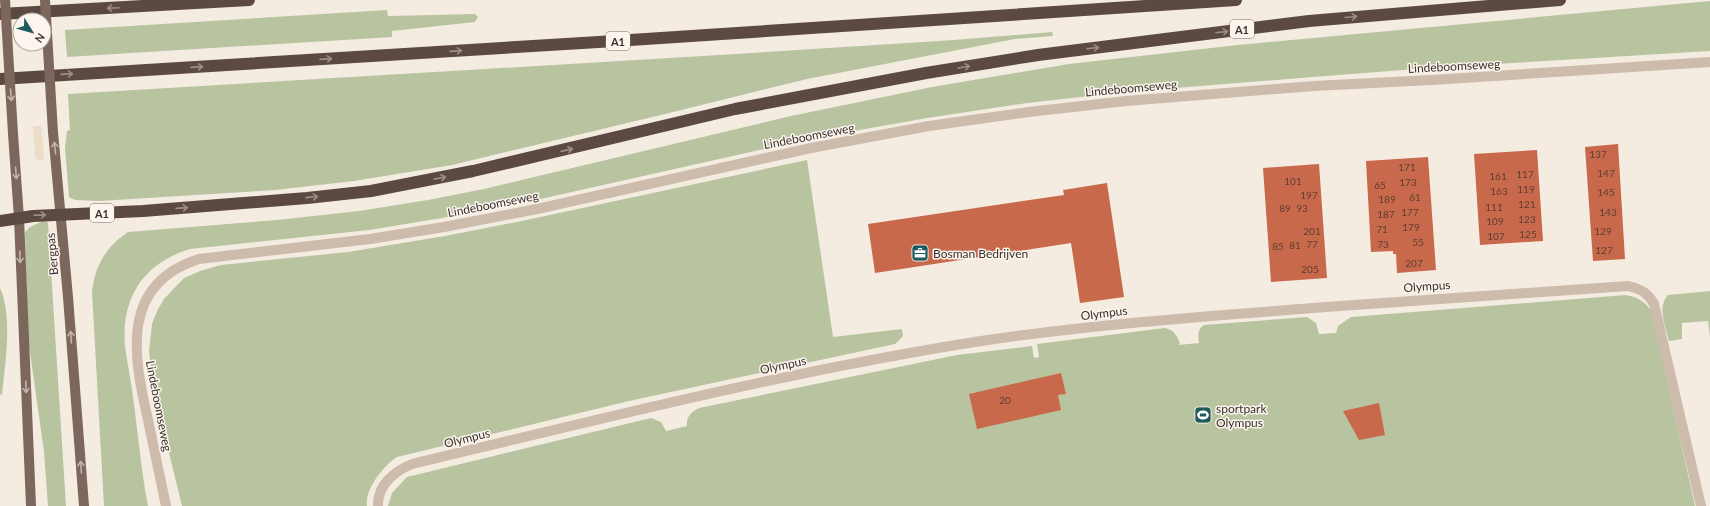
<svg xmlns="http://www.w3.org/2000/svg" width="1710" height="506" viewBox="0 0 1710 506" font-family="Lato,sans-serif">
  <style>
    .green { fill: #b8c4a0 }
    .plaza { fill: #ecdcc8 }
    .building { fill: #c8694b }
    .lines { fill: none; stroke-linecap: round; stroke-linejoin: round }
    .minor { stroke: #cdbbac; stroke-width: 10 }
    .major { stroke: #7d675c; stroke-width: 10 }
    .highway { stroke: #5c4a42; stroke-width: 12 }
    .major-bridge { stroke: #7d675c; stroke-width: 10 }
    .oneway { stroke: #9c8e87 }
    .oneway2 { stroke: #c2b5ac }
    .labels { text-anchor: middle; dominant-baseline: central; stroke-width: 3; stroke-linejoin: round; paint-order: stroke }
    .number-label { font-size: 10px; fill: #5e3e33 }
    .shield { fill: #fbf5ee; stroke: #756b66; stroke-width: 1 }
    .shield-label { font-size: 11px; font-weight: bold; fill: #3b302b }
    .street-label { font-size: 12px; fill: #3b302b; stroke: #fbf5ee }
    .poi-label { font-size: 12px; fill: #3b302b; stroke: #fbf5ee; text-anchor: start }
  </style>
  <rect width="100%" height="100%" fill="#f4ebe1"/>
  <!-- green -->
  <path class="green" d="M 1710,1 L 1710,51 L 1429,68 L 1313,77 L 1125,92 L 1027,103 L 927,118 L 809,139 L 536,200 L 442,218 L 369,230 L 190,249 C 144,263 121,297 125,346 C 127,363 131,380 133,397 C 138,433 141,470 148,506 L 104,506 L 92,292 C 95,265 106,247 128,232 L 277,220 L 359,211 L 428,200 L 484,189 L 791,116 L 932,87 L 1069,64 L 1238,45 Z
    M 387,10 L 388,16 L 475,14 L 478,17 L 475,22 L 392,31 L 392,37 L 67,57 L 65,30 Z
    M 1052,32 L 1053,36 L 1015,39 L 807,79 L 665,114 L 452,165 L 354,181 L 275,190 L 99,201 L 75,200 L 69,197 L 65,148 L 67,131 L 70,130 L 68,94 L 752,53 L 954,40 Z
    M 807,160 L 833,337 L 902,329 L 903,336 L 895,344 L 629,401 L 397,457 C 385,464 364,490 367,506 L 182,506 L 154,391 L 149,351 L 152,324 L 157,311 L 164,299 L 184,278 L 200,271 L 221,265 L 348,252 L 445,236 L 517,222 Z
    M 45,220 L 48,223 L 66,506 L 48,506 L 44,452 L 28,338 L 25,232 L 30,227 Z
    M 0,288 C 13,316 5,364 2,395 L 0,394 Z
    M 1710,291 L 1710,337 L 1708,321 L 1682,323 L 1682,339 L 1669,341 C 1665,326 1657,307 1668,295 Z
    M 1626,295 C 1637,297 1646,302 1652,312 L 1695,506 L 388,506 L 392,493 L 407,477 L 651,418 L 661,422 L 666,431 L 687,426 C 686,417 691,412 699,408 L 957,355 L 1032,346 L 1034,358 L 1039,357 L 1037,344 L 1165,328 C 1174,330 1177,335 1180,344 L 1178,345 L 1199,343 C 1198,336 1197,330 1204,325 L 1307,317 L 1316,323 L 1319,334 L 1336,333 L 1338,326 L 1351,317 Z"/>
  <!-- plaza -->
  <path class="plaza" d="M 33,126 L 41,126 L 44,157 L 42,160 L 38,160 L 35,158 Z"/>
  <!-- building -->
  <path class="building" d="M 1618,144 L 1625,259 L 1593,261 L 1585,147 Z
    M 1537,150 L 1543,241 L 1480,245 L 1474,154 Z
    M 1428,157 L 1436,270 L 1397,273 L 1396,254 L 1393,254 L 1393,251 L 1371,252 L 1366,161 Z
    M 1319,164 L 1327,278 L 1271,282 L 1263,168 Z
    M 1107,183 L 1124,297 L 1080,303 L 1071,243 L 875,273 L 868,224 L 1064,195 L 1063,190 Z
    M 1061,373 L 1066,394 L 1058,395 L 1061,410 L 977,429 L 969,394 Z
    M 1379,403 L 1385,435 L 1359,440 L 1343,411 Z"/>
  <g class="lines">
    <!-- minor -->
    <path class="minor" d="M 166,506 C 160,477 154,448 148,420 C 133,355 120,284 199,259 L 370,239 L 444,227 L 537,209 L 811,148 L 929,126 L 1029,112 L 1126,101 L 1314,86 L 1432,80 L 1710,62
      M 378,506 C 377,485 395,471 412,464 C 601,419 789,371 981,341 C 1095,324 1210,316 1326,307 C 1426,300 1527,293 1628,286 C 1641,289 1648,293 1654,304 L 1701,506"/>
    <!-- major -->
    <path class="major" d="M 53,132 L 68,297 L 84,506
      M 13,134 L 19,218 L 31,506"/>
    <!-- highway -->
    <path class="highway" d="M 0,14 L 249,0
      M 0,79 L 615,41 L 1236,0
      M 0,221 L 33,216 L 143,211 L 307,198 L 371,191 L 473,171 L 735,109 L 926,73 L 1038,55 L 1309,21 L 1560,0"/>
    <!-- major-bridge -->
    <path class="major-bridge" d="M 5,0 L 13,134
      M 45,0 L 53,132"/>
  </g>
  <!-- one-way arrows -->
  <defs><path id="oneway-shaft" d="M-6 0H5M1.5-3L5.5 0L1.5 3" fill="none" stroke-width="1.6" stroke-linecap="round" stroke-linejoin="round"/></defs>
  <g class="oneway">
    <use href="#oneway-shaft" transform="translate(113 8) rotate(177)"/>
    <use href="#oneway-shaft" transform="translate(1351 17) rotate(-5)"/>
    <use href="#oneway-shaft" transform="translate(1222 32) rotate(-7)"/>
    <use href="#oneway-shaft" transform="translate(1093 48) rotate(-7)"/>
    <use href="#oneway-shaft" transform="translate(456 51) rotate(-4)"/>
    <use href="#oneway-shaft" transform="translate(326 59) rotate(-4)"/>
    <use href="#oneway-shaft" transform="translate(197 67) rotate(-4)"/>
    <use href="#oneway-shaft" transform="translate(964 67) rotate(-9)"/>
    <use href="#oneway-shaft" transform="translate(67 74) rotate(-4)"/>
    <use href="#oneway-shaft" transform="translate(567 150) rotate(-13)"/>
    <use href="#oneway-shaft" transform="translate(440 178) rotate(-11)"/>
    <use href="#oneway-shaft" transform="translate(312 197) rotate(-6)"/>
    <use href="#oneway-shaft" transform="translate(182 208) rotate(-4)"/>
    <use href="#oneway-shaft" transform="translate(40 215) rotate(-2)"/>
  </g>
  <g class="oneway2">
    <use href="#oneway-shaft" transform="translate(11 95) rotate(86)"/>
    <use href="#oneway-shaft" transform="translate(55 148) rotate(-96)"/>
    <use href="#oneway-shaft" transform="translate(16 173) rotate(86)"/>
    <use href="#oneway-shaft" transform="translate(20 257) rotate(88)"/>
    <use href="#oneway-shaft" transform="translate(71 337) rotate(-94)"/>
    <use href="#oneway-shaft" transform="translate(26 387) rotate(88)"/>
    <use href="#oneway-shaft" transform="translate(81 467) rotate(-94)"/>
  </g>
  <!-- icons -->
  <defs>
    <g id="office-square" transform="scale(0.9)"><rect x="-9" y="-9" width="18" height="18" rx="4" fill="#1f5a5e" stroke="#fbf5ee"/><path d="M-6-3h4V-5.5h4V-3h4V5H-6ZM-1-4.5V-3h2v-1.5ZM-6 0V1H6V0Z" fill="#fff"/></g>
    <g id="stadium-square" transform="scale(0.9)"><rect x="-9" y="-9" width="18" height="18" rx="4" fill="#1f5a5e" stroke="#fbf5ee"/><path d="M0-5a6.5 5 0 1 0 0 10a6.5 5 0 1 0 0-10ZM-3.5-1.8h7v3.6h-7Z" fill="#fff"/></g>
  </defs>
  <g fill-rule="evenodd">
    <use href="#office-square" x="920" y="253"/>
    <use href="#stadium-square" x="1203" y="415"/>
  </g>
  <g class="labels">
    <!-- number labels -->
    <g class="number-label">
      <text x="1598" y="154">137</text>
      <text x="1407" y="167">171</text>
      <text x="1606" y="173">147</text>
      <text x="1525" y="174">117</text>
      <text x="1498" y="176">161</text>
      <text x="1293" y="181">101</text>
      <text x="1408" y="182">173</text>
      <text x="1380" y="185">65</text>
      <text x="1526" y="189">119</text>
      <text x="1499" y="191">163</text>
      <text x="1606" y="192">145</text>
      <text x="1309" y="195">197</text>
      <text x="1415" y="197">61</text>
      <text x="1387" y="199">189</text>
      <text x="1527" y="204">121</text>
      <text x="1494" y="207">111</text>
      <text x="1285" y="208">89</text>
      <text x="1302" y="208">93</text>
      <text x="1410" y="212">177</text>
      <text x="1608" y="212">143</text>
      <text x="1386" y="214">187</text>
      <text x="1527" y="219">123</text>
      <text x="1495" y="221">109</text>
      <text x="1411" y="227">179</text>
      <text x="1382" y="229">71</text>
      <text x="1312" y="231">201</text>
      <text x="1603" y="231">129</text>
      <text x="1528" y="234">125</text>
      <text x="1496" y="236">107</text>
      <text x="1418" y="242">55</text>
      <text x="1312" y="244">77</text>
      <text x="1383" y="244">73</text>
      <text x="1295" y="245">81</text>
      <text x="1278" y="246">85</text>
      <text x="1604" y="250">127</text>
      <text x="1414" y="263">207</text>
      <text x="1310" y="269">205</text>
      <text x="1005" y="400">20</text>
    </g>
    <!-- shield labels -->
    <g class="shield">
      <rect x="1230" y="20" width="24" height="18" rx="3"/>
      <rect x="606" y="32" width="24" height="18" rx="3"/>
      <rect x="90" y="204" width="24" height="18" rx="3"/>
    </g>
    <g class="shield-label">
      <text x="1242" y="29">A1</text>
      <text x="618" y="41">A1</text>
      <text x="102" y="213">A1</text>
    </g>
    <!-- street labels -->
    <g class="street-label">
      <text transform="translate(1454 66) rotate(-3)">Lindeboomseweg</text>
      <text transform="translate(1131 88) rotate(-5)">Lindeboomseweg</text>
      <text transform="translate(809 136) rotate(-11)">Lindeboomseweg</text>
      <text transform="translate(493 204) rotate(-11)">Lindeboomseweg</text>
      <text transform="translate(52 254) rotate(-95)">Bergpas</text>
      <text transform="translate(1427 286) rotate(-4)">Olympus</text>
      <text transform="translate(1104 313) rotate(-7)">Olympus</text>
      <text transform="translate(783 365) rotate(-12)">Olympus</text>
      <text transform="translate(159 406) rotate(79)">Lindeboomseweg</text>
      <text transform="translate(467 438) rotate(-14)">Olympus</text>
    </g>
    <!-- poi labels -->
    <g class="poi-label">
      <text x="933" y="253">Bosman Bedrijven</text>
      <text x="1216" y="408">sportpark<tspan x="1216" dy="14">Olympus</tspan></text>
    </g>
  </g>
  <!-- north arrow -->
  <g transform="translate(32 32) rotate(127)"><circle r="19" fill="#fbf5ee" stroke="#aea6a0"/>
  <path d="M0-3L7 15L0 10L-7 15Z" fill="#1f5a5e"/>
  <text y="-6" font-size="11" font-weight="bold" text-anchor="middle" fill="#3b302b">N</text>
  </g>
</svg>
